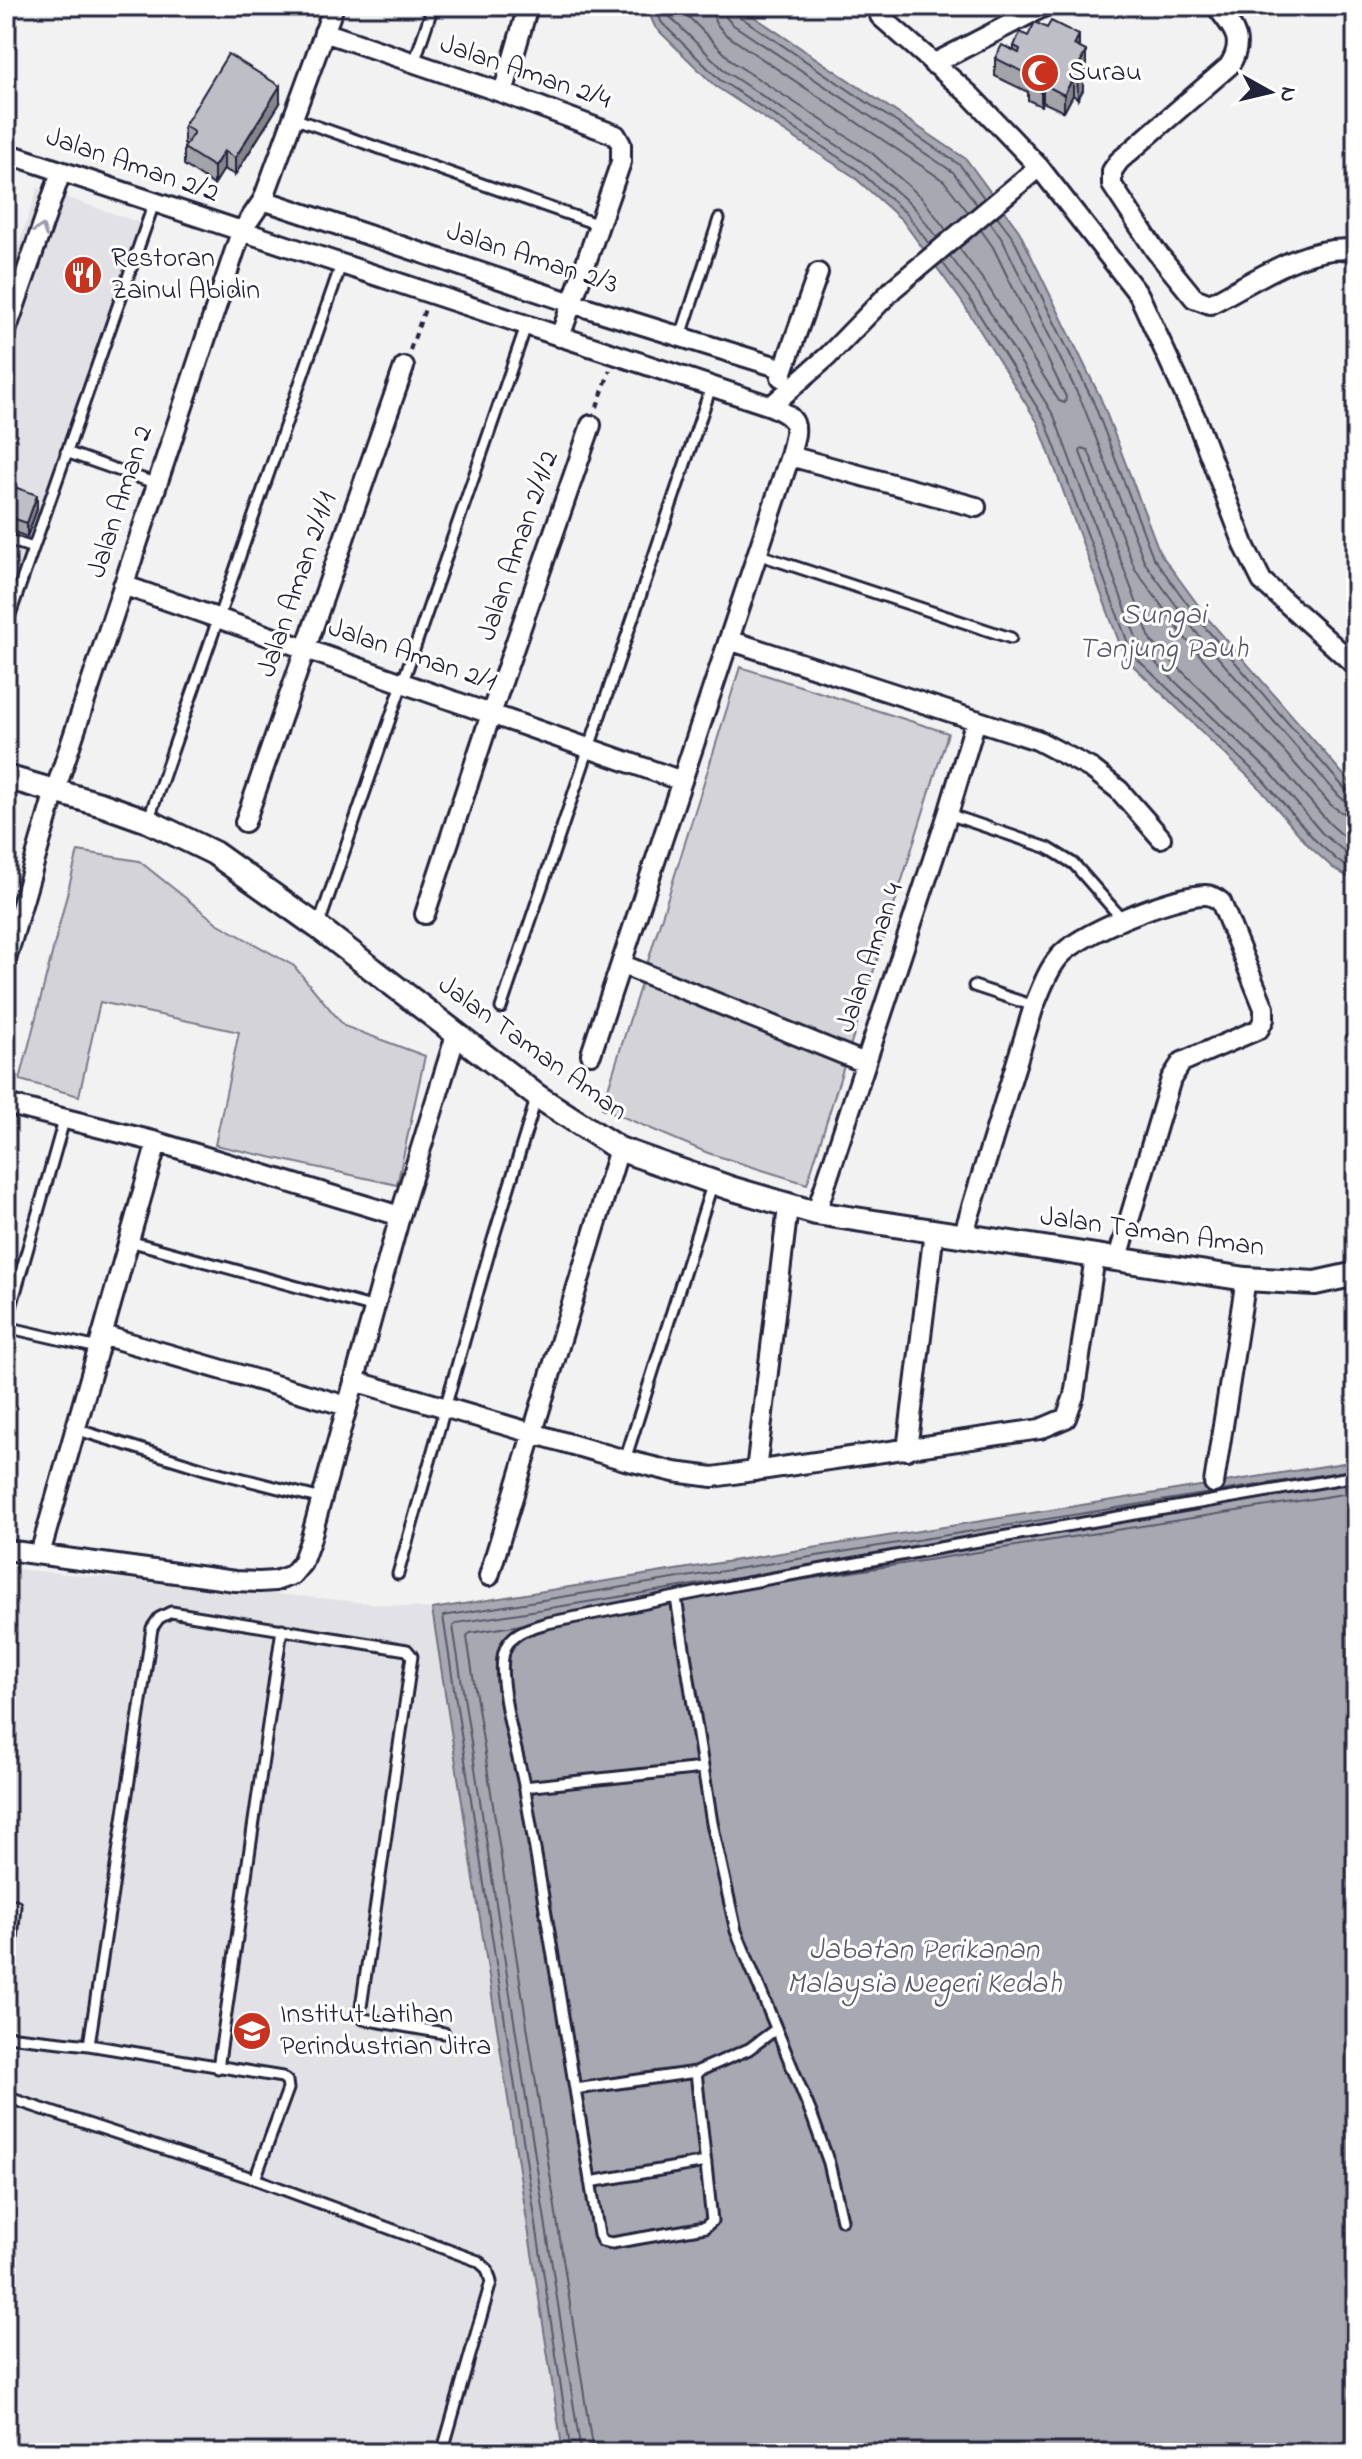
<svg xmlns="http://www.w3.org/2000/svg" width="1362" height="2459" viewBox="0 0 1362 2459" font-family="'Indie Flower',sans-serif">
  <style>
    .built { fill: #e2e2e6 }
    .green { fill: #d3d3d8; stroke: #7a7a8a; stroke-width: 2 }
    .water { fill: #a8a8b2; stroke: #727282; stroke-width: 2 }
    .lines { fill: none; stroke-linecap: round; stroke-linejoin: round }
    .shore { stroke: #58586b; stroke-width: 2 }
    .service-casing { stroke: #22223b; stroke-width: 15 }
    .minor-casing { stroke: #22223b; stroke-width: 24 }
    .tertiary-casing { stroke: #22223b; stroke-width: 28 }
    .path { stroke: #22223b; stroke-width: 4; stroke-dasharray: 6 6; stroke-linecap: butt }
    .service { stroke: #fff; stroke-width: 9 }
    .minor { stroke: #fff; stroke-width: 18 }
    .tertiary { stroke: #fff; stroke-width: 22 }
    .wall { fill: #a3a3aa; stroke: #22223b; stroke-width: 2 }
    .shaded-wall { fill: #85858b; stroke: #22223b; stroke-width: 2 }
    .building { fill: #bebec6; stroke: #22223b; stroke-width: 2 }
    .oneway { stroke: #9c9ca7 }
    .labels { text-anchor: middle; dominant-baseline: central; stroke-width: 6; stroke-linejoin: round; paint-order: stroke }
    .street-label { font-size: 28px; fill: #22223b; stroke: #fff }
    .poi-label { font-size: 28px; fill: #22223b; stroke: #fff; text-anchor: start }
    .water-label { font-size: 30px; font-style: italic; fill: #58586b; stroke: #fff }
  </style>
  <rect width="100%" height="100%" fill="#f2f2f3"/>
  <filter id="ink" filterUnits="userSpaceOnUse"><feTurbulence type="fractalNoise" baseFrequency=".0125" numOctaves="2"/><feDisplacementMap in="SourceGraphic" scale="16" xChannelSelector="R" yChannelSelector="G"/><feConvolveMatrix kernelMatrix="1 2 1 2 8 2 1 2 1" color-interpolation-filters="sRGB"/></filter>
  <g filter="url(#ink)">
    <!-- built -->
    <path class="built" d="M 38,188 L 144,224 L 6,621 L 6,281 Z
      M 6,1568 L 432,1609 L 563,2453 L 6,2453 Z"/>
    <!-- green -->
    <path class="green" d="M 740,667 L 948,733 L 807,1184 L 708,1153 L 602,1108 Z
      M 78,851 L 139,861 L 217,923 L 294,966 L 344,1026 L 425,1056 L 397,1185 L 215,1145 L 239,1032 L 100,1002 L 79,1096 L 20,1080 Z"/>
    <!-- water -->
    <path class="water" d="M 646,6 L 738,6 L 966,159 L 1019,231 L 1100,397 L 1160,553 L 1209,620 L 1356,789 L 1356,882 L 1333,868 L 1309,846 L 1256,784 L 1125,658 L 1038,423 L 962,302 L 902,220 L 853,176 L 715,86 L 655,27 Z
      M 1356,1461 L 1356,2453 L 563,2453 L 432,1609 Z"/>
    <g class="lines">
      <!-- shore -->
      <path class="shore" d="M 654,6 L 662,23 L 720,80 L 858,170 L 907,214 L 929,244
        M 665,6 L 670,17 L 726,72 L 864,163 L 914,207 L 937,238
        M 678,6 L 734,63 L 872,153 L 923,199 L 946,230
        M 712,6 L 715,22 L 725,34 L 944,181 L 968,212
        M 725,6 L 726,17 L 732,24 L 953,172 L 977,205
        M 735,6 L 739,16 L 960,165 L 984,198
        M 997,216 L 1012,236 L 1093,401 L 1153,557 L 1203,625 L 1346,790 L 1356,793
        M 990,222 L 1003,241 L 1083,405 L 1145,563 L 1195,631 L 1339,796 L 1346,802 L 1356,803
        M 959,248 L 987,285 L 1059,401 L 1065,403 L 1066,397 L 993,247 L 981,230
        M 950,256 L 978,293 L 1054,416 L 1140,648 L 1270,772 L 1322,833 L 1356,861
        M 942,262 L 969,298 L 1045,420 L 1132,654 L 1262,779 L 1315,840 L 1338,861 L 1356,873
        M 1356,815 L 1341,812 L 1331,805 L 1185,638 L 1135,569 L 1088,450 L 1082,448 L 1080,452 L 1151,641 L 1277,763 L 1330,824 L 1356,847
        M 1221,1491 L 1352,1470
        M 776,1584 L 1356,1492
        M 521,1625 L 470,1633 L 467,1637 L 593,2453
        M 571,2453 L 443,1616 L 1210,1493
        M 581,2453 L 453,1626 L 457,1623 L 730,1579"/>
      <!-- service casing -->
      <g class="service-casing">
        <path id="service" d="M 414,63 L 433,6
          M 293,118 L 599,225
          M 681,336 L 719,219
          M 66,452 L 157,484
          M 6,539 L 33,548
          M 757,554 L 1011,638
          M 6,626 L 154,203
          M 948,814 L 1048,848 L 1074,864 L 1123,920
          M 148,821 L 341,265
          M 318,927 L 526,326
          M 974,986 L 1034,1006
          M 501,1008 L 711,387
          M 129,1241 L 375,1308
          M 6,1325 L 65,1117
          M 6,1327 L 98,1348
          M 75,1429 L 208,1470 L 322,1499
          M 625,1460 L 713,1182
          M 398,1574 L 491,1246 L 537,1096
          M 676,1598 L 712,1823 L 736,1931 L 811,2113 L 829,2163 L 842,2220
          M 524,1787 L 703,1768
          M 6,2011 L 15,1905
          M 6,2036 L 89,2045 L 282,2077 L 287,2081 L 288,2089 L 255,2179
          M 89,2045 L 152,1628 L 159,1618 L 171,1612 L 407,1650 L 412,1656 L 360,2014 L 363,2019 L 444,2033
          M 218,2068 L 282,1629
          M 696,2072 L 712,2221 L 705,2227 L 612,2243 L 602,2241 L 599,2235 C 574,2087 551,1938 525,1790 C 519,1756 496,1684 504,1652 C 510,1632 530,1628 547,1623 L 735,1585 L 967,1543 L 1356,1476
          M 575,2089 L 696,2072 L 749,2049 L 776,2029
          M 6,2097 L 255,2179 L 478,2261 L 487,2269 L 491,2282 L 442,2453
          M 590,2182 L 706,2162"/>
      </g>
      <!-- minor casing -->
      <g class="minor-casing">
        <path id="minor" d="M 1216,6 C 1233,28 1246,40 1229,66 L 1119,161 L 1112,171 L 1112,185 L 1155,250 L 1194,298 L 1210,304 C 1254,282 1306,243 1356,250
          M 324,32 L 503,93 L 616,135 L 621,144 L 621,162 L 560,337
          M 933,64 L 1045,6
          M 503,93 L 528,6
          M 6,153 L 771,406 C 802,420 797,426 790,456 L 591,1054
          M 1039,167 L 1139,295 L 1196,419 L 1245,547 L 1262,581 L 1356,666
          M 263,200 L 572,303 L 784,369
          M 6,331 L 61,172
          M 781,377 L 818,273
          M 771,406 L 828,356 L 894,288 L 1039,167 L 970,95 L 880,16 L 878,6
          M 790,456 L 976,507
          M 123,585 L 682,781
          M 729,640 L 1037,740 L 1092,769 L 1119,790 L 1161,838
          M 245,822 L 404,367
          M 425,914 L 491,714 L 591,425
          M 6,960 L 55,791 L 241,232 L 263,200 L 334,6
          M 621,964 L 865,1063
          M 6,1104 L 157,1142 L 400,1216
          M 816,1213 L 948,814 L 976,720
          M 963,1236 L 1034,1006 C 1041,990 1047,971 1059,957 C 1079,933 1174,895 1205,895 C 1212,895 1216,898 1221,902 L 1264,1008 L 1264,1019 L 1259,1029 L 1182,1062 L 1171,1079 L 1117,1261
          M 102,1335 L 347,1406
          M 354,1381 L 625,1460 L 674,1472 L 713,1477 L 1040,1429 L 1066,1418 L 1074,1396 L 1095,1257
          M 907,1450 L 934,1231
          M 756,1471 L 788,1207
          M 1214,1483 L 1246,1279
          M 6,1550 L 235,1581 L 259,1582 L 275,1581 L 292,1575 L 302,1563 L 310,1541 L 400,1216 L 456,1035
          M 40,1554 L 157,1142
          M 489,1576 L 619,1149"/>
      </g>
      <!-- tertiary casing -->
      <g class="tertiary-casing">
        <path id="tertiary" d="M 6,777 L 103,805 L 148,821 L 214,853 L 318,927 L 537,1096 L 619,1149 L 730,1188 L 816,1213 L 1246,1279 L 1315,1283 L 1356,1274"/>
      </g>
      <!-- path -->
      <path class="path" d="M 410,350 L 425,309
        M 597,407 L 610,370"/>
      <!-- service -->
      <use href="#service" class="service"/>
      <!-- minor -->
      <use href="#minor" class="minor"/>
      <!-- tertiary -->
      <use href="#tertiary" class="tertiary"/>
    </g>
    <!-- wall -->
    <path class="wall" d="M 1028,36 L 1079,48 L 1086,69 L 1083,75 L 1083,90 L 1078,99 L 1073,95 L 1064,112 L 1043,102 L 1041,106 L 1028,100 L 1028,92 L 995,76 L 995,58 L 1014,51 L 1014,46 Z
      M 280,103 L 235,175 L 224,169 L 214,185 L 184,165 L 184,148 L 186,145 L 184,143 L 184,126 Z
      M 6,484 L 37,509 L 27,537 L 6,529 Z"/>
    <!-- shaded-wall -->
    <path class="shaded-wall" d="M 1079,35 L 1079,53 L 1074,45 Z
      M 1086,51 L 1086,69 L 1083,75 L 1083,90 L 1078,99 L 1077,69 Z
      M 1073,78 L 1073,95 L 1064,112 L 1064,95 Z
      M 1043,84 L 1043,102 L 1041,106 L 1041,89 Z
      M 280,86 L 280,103 L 235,175 L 235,158 Z
      M 224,151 L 224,169 L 214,185 L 214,167 Z
      M 37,495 L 37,509 L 27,537 L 27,523 Z"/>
    <!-- building -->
    <path class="building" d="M 1051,21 L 1079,35 L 1074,45 L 1086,51 L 1077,69 L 1083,72 L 1078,81 L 1073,78 L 1064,95 L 1043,84 L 1041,89 L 1028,82 L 1031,76 L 995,58 L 1002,45 L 1019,53 L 1020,49 L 1014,46 L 1020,32 L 1028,36 L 1035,22 L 1047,28 Z
      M 228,54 L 280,86 L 235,158 L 224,151 L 214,167 L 184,148 L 194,132 L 184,126 Z
      M 6,484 L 37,495 L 27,523 L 6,516 Z"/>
    <!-- one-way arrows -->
    <defs><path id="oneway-chevron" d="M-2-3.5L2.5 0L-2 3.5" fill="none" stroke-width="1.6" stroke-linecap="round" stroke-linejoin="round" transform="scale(2)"/></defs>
    <use class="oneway" href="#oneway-chevron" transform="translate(41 230) rotate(-71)"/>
  </g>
  <!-- icons -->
  <defs>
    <g id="mosque-disc" transform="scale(2)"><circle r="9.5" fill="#c8321e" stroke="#fff"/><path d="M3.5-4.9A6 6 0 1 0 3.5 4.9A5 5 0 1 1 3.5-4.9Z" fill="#fff"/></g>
    <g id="restaurant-disc" transform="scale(2)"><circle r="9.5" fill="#c8321e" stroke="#fff"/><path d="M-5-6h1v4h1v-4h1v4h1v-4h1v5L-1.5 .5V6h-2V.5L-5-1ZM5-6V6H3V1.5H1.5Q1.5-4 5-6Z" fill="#fff"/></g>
    <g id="university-disc" transform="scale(2)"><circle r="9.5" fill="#c8321e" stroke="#fff"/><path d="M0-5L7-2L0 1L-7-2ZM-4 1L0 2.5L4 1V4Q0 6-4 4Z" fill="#fff"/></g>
  </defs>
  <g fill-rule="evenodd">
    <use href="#mosque-disc" x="1040" y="73"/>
    <use href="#restaurant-disc" x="83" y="275"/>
    <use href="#university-disc" x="252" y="2031"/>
  </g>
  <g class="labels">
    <!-- street labels -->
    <g class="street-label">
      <text transform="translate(525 73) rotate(19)">Jalan Aman 2/4</text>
      <text transform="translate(132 166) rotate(19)">Jalan Aman 2/2</text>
      <text transform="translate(532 259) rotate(18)">Jalan Aman 2/3</text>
      <text transform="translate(121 502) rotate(-72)">Jalan Aman 2</text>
      <text transform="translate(519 546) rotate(-71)">Jalan Aman 2/1/2</text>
      <text transform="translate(298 585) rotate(-71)">Jalan Aman 2/1/1</text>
      <text transform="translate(412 656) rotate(19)">Jalan Aman 2/1</text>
      <text transform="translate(871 958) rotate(-71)">Jalan Aman 4</text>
      <text transform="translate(532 1049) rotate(36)">Jalan Taman Aman</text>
      <text transform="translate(1152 1233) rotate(8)">Jalan Taman Aman</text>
    </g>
    <!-- poi labels -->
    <g class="poi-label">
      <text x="1068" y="73">Surau</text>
      <text x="111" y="259">Restoran<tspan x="111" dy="32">Zainul Abidin</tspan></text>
      <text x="280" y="2015">Institut Latihan<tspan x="280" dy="32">Perindustrian Jitra</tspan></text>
    </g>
    <!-- water labels -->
    <g class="water-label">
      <text x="1163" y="616">Sungai<tspan x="1163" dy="34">Tanjung Pauh</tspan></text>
      <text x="924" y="1951">Jabatan Perikanan<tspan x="924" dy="34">Malaysia Negeri Kedah</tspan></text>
    </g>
  </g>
  <!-- margin -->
  <rect width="1362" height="2459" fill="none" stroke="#fff" stroke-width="32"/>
  <rect x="16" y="16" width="1330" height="2427" fill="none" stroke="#22223b" stroke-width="3" filter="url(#ink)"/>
  <!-- north arrow -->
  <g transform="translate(1270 92) rotate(98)" stroke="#ffffff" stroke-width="6" paint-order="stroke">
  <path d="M0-6L14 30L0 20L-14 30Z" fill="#22223b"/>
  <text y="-12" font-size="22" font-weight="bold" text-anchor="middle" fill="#22223b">N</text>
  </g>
</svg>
